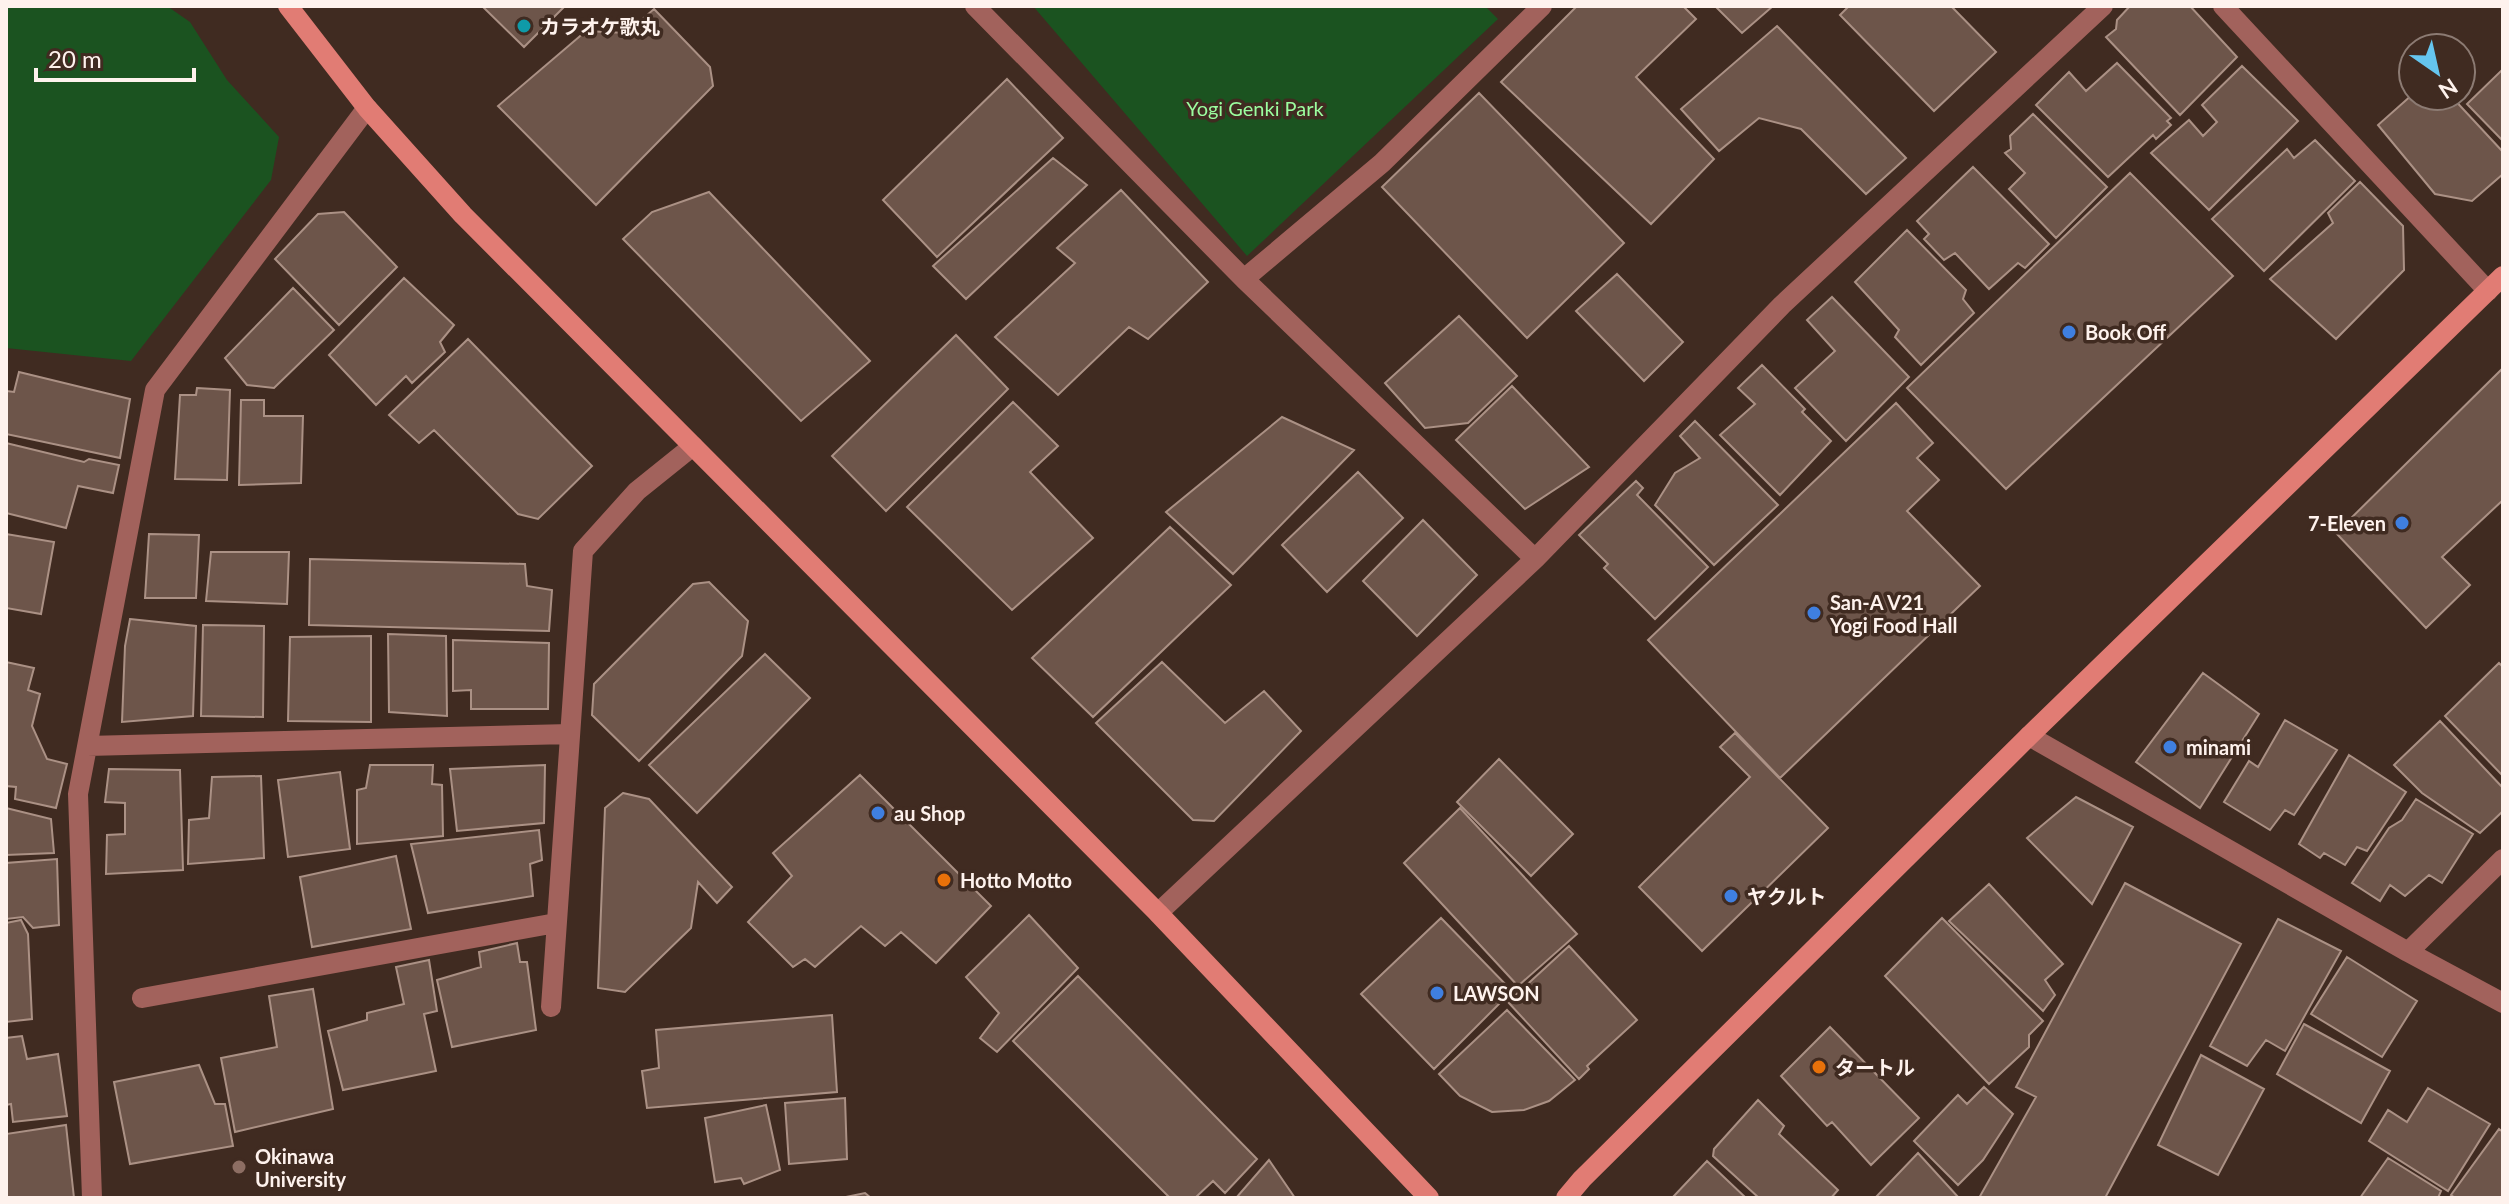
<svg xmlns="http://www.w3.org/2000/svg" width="2509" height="1204" viewBox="0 0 2509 1204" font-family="Lato,'Noto Sans JP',sans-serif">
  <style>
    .green { fill: #1b5320 }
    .building { fill: #6d554a; stroke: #ab9185; stroke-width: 2 }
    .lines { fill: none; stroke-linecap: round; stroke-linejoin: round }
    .street { stroke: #a2625c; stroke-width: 20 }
    .secondary { stroke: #e17c74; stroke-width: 20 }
    .culture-dot { fill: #0f9aa8; stroke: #402b21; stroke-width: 3 }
    .shop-dot { fill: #3f7fe0; stroke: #402b21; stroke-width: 3 }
    .food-dot { fill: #e8710a; stroke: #402b21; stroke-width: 3 }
    .education-dot { fill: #8d6e63; stroke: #402b21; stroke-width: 3 }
    .labels { text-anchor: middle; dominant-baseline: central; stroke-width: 7; stroke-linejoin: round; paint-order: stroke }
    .poi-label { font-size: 20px; font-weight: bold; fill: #fef2ed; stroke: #402b21; text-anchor: start }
    .park-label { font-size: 20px; fill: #9bfd9f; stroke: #402b21 }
  </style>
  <rect width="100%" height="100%" fill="#402b21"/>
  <!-- green -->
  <path class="green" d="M 6,6 L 167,6 L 190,22 L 227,80 L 279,137 L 271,180 L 131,361 L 6,348 Z
    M 1033,6 L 1485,6 L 1498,19 L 1247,256 Z"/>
  <!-- building -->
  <path class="building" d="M 482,6 L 565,6 L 524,47 Z
    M 1577,6 L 1683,6 L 1696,19 L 1636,77 L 1714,159 L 1651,224 L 1501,82 Z
    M 1715,6 L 1773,6 L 1742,33 Z
    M 1849,6 L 1951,6 L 1996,52 L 1934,111 L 1840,15 Z
    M 2130,6 L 2190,6 L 2237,57 L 2180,115 L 2106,37 L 2116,29 L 2117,20 Z
    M 654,9 L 710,67 L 713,86 L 596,205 L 498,106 L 586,31 L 626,33 Z
    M 1777,26 L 1906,158 L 1866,194 L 1801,129 L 1759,118 L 1719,151 L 1681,109 Z
    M 2117,63 L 2171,118 L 2167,121 L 2171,125 L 2156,139 L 2153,135 L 2108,177 L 2036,105 L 2069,72 L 2086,91 Z
    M 2242,66 L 2298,121 L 2209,210 L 2151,153 L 2189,120 L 2203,136 L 2217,122 L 2202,105 Z
    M 2503,69 L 2503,141 L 2467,104 Z
    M 1007,79 L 1063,138 L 937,257 L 883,200 Z
    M 1479,93 L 1624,243 L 1527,338 L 1382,187 Z
    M 2413,94 L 2413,96 L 2451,96 L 2503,152 L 2503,174 L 2472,201 L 2435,194 L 2378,125 Z
    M 2033,114 L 2107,187 L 2056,238 L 2009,189 L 2025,173 L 2005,153 L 2011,149 L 2010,136 Z
    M 2315,140 L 2355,181 L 2264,271 L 2212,219 L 2287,149 L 2294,158 Z
    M 1053,158 L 1087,185 L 966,299 L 933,266 Z
    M 1973,167 L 2049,244 L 2025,268 L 2018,263 L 1989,289 L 1955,253 L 1944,260 L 1924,239 L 1929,234 L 1917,221 Z
    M 2130,173 L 2233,276 L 2006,489 L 1907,388 Z
    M 2360,182 L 2403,226 L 2404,270 L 2336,339 L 2270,279 L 2333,223 L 2328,213 Z
    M 1121,190 L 1208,282 L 1148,339 L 1129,327 L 1058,395 L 995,337 L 1075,263 L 1057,248 Z
    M 709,192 L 870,361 L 801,421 L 623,239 L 652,212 Z
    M 344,212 L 397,267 L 339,325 L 275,259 L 318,214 Z
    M 1907,230 L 1966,290 L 1963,299 L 1974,313 L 1921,365 L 1895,337 L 1899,330 L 1855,282 Z
    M 1617,274 L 1683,342 L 1644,381 L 1576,311 Z
    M 404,278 L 454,325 L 440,342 L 445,352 L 412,383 L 406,376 L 376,405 L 329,355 Z
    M 293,288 L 334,330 L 274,388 L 247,385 L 225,358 Z
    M 1832,297 L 1909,377 L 1846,441 L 1795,388 L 1835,351 L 1807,320 Z
    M 1459,316 L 1517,376 L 1468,423 L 1425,428 L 1385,383 Z
    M 956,335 L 1008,389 L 886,511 L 832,456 Z
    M 468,339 L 592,466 L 538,519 L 518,514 L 434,430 L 419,443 L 389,415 Z
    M 1762,365 L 1805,409 L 1802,412 L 1831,441 L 1780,495 L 1720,435 L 1755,404 L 1738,388 Z
    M 2503,368 L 2503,500 L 2442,557 L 2470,585 L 2426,628 L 2336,533 Z
    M 19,372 L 130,399 L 120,458 L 6,434 L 6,391 L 14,392 Z
    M 1512,386 L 1589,467 L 1525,509 L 1456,440 Z
    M 197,388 L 230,390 L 227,480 L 175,479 L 180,395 L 196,395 Z
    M 241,400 L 264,400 L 264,416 L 303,416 L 301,483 L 239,485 Z
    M 1013,402 L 1058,446 L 1030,472 L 1093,538 L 1012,610 L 907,507 Z
    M 1896,403 L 1933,443 L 1917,458 L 1939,480 L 1907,511 L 1980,586 L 1780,778 L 1648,640 Z
    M 1282,417 L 1354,450 L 1233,574 L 1166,512 Z
    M 1695,421 L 1778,505 L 1714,565 L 1655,505 L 1675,473 L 1700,458 L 1680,436 Z
    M 6,443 L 84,462 L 89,459 L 119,465 L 113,493 L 78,486 L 66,528 L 6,513 Z
    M 1358,472 L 1403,518 L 1327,592 L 1282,545 Z
    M 1636,481 L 1643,488 L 1637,495 L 1708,567 L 1655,619 L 1604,568 L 1608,564 L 1579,535 Z
    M 1423,520 L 1477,575 L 1417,636 L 1363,581 Z
    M 1170,527 L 1231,585 L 1093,717 L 1032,658 Z
    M 6,534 L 54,542 L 41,614 L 6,608 Z
    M 149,534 L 199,535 L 196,598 L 145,598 Z
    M 211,552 L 289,552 L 287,604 L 206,601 Z
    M 310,559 L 525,564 L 527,586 L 552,590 L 549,631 L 309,625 Z
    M 709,582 L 748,621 L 742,656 L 639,761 L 592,715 L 594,684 L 693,584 Z
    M 130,619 L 196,626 L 193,716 L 122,722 L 125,646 Z
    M 203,625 L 264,626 L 263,717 L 201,716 Z
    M 388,634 L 446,636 L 447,716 L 389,712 Z
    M 371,636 L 371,722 L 288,721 L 290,637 Z
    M 453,640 L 549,643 L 548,709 L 471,709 L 471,690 L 453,691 Z
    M 765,654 L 810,698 L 697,813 L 649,765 Z
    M 6,662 L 34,668 L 28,690 L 40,694 L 32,726 L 47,759 L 67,764 L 56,808 L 15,799 L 16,787 L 6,786 Z
    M 1162,662 L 1225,723 L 1264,691 L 1301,731 L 1214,821 L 1193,820 L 1096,723 Z
    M 2499,663 L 2503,667 L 2503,776 L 2445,716 Z
    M 2203,673 L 2259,714 L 2200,808 L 2136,762 Z
    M 2285,720 L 2337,750 L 2294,815 L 2285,810 L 2270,830 L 2224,802 L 2249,761 L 2258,767 Z
    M 2440,721 L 2503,788 L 2503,811 L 2480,833 L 2422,793 L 2394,765 Z
    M 1735,733 L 1828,828 L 1702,951 L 1639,887 L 1750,777 L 1720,747 Z
    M 2349,755 L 2406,792 L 2367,851 L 2357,847 L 2345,865 L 2324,853 L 2320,858 L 2299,844 Z
    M 1499,759 L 1573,834 L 1531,876 L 1457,802 Z
    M 370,765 L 433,765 L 432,784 L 442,785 L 443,836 L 357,844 L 357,790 L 366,788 Z
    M 545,765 L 544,823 L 457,831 L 450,769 Z
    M 109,769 L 180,770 L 183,870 L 106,874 L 107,835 L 125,834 L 125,803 L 105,802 Z
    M 340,772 L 350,849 L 288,857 L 278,780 Z
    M 860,775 L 991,906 L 936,963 L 901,932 L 885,946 L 861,926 L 815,967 L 805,959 L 793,967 L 748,922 L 792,876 L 773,853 Z
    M 261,776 L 264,858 L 188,864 L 189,820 L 209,818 L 212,777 Z
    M 623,793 L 649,799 L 732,887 L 717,903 L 698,882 L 691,928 L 625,992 L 598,988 L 605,808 Z
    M 2076,797 L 2133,827 L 2092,904 L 2027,838 Z
    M 2416,799 L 2473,834 L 2442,883 L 2429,875 L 2405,896 L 2390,885 L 2380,901 L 2352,883 L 2389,828 L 2402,820 Z
    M 6,808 L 51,819 L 54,853 L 6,855 Z
    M 1460,808 L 1577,934 L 1518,986 L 1404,863 Z
    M 539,830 L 542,860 L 530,864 L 533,896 L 428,913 L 411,844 Z
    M 396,856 L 411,929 L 312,947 L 300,877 Z
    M 57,859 L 59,925 L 33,928 L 23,917 L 6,919 L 6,863 Z
    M 2125,883 L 2241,944 L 2105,1198 L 1979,1198 L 2036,1097 L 2016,1087 Z
    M 1989,884 L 2063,964 L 2045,980 L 2055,995 L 2043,1011 L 1949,921 Z
    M 1029,915 L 1078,968 L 997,1052 L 980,1038 L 999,1013 L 966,977 Z
    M 1441,918 L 1512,991 L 1434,1069 L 1361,994 Z
    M 1942,918 L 2043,1021 L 2029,1035 L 2029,1047 L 1989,1084 L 1885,976 Z
    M 2278,919 L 2341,951 L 2285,1051 L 2266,1040 L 2247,1066 L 2210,1046 Z
    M 21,920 L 28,934 L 32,1019 L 6,1022 L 6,923 Z
    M 517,943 L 520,962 L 527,962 L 536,1030 L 452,1047 L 437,980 L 481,967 L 479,952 Z
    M 1569,946 L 1637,1020 L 1587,1066 L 1589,1069 L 1579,1079 L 1508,1002 Z
    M 2347,957 L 2417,1001 L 2382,1057 L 2311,1014 Z
    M 429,960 L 437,1011 L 424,1014 L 436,1071 L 343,1090 L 328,1031 L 367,1020 L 367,1013 L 404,1004 L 396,967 Z
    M 1078,976 L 1257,1159 L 1225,1193 L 1213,1181 L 1195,1198 L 1170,1198 L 1013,1041 Z
    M 313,989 L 333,1109 L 235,1132 L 221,1058 L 277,1047 L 269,996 Z
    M 1507,1010 L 1575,1080 L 1549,1101 L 1524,1110 L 1492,1112 L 1460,1096 L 1439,1074 Z
    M 832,1015 L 837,1092 L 647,1108 L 642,1071 L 659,1068 L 656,1030 Z
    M 2304,1024 L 2390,1071 L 2361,1123 L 2277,1074 Z
    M 1830,1027 L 1919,1118 L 1871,1165 L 1832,1122 L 1827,1126 L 1781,1076 Z
    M 22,1036 L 27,1059 L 58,1054 L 67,1116 L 13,1122 L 11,1104 L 6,1105 L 6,1038 Z
    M 2201,1055 L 2264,1089 L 2218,1175 L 2158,1145 Z
    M 199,1065 L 215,1104 L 225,1104 L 233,1146 L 130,1164 L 114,1082 Z
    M 1984,1087 L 2013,1114 L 1983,1160 L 1958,1185 L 1914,1141 L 1958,1095 L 1967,1104 Z
    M 2428,1088 L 2490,1124 L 2448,1191 L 2369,1141 L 2388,1110 L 2407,1122 Z
    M 845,1098 L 847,1159 L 789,1164 L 785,1103 Z
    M 1758,1100 L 1784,1126 L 1779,1134 L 1838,1190 L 1831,1198 L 1759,1198 L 1713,1156 L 1714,1149 Z
    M 766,1105 L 780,1170 L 744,1184 L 741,1178 L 715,1182 L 705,1118 Z
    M 66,1125 L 74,1198 L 6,1198 L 6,1134 Z
    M 2499,1129 L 2503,1132 L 2503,1198 L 2455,1198 L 2451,1195 Z
    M 1918,1153 L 1959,1198 L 1875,1198 Z
    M 2388,1158 L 2441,1191 L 2438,1198 L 2360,1198 Z
    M 1269,1160 L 1295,1198 L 1236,1198 Z
    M 1707,1161 L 1746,1198 L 1672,1198 Z
    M 865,1193 L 871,1198 L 841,1198 Z"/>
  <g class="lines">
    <!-- street -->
    <path class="street" d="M 975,6 L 1244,279 L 1535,559
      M 2223,6 L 2488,291
      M 1244,279 L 1382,163 L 1542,6
      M 2029,736 L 2408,952 L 2503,1003
      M 87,746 L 570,734
      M 1158,913 L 1535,559 L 1782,305 L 2103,6
      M 2408,952 L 2503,859
      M 142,998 L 556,923
      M 551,1007 L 583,551 L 637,491 L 693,446
      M 92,1198 L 78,794 L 155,390 L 367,108"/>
    <!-- secondary -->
    <path class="secondary" d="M 288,6 L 367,108 L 463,215 L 1158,913 L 1429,1198
      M 1566,1198 L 1582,1179 L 2029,736 L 2503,276"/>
  </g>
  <!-- markers -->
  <circle class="culture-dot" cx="524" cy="26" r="8"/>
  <g class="shop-dot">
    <circle cx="2069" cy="332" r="8"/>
    <circle cx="2402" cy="523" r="8"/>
    <circle cx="1814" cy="613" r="8"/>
    <circle cx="2170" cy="747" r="8"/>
    <circle cx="878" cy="813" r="8"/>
    <circle cx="1731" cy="896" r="8"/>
    <circle cx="1437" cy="993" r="8"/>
  </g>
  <g class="food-dot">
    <circle cx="944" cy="880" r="8"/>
    <circle cx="1819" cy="1067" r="8"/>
  </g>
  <circle class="education-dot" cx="239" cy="1167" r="8"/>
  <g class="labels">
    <!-- poi labels -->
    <g class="poi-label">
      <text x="540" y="26">カラオケ歌丸</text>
      <text x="2085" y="332">Book Off</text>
      <text x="2386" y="523" text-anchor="end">7-Eleven</text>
      <text x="1830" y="602">San-A V21<tspan x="1830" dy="23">Yogi Food Hall</tspan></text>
      <text x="2186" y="747">minami</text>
      <text x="894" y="813">au Shop</text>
      <text x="960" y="880">Hotto Motto</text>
      <text x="1747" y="896">ヤクルト</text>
      <text x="1453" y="993">LAWSON</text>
      <text x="1835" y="1067">タートル</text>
      <text x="255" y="1156">Okinawa<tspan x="255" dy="23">University</tspan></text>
    </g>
    <!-- park labels -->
    <g class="park-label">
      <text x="1255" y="108">Yogi Genki Park</text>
    </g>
  </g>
  <!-- border -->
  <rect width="2509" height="1204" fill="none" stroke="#fef2ed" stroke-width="16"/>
  <!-- north arrow -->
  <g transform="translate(2437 72) rotate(146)"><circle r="38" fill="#402b21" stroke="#8c7b73" stroke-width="2"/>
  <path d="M0-6L14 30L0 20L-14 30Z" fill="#65c5ee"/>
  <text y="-12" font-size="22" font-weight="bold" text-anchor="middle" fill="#fef2ed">N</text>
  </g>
  <!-- scale -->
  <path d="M36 68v12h158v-12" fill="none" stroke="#fef2ed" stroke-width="4"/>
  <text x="48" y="68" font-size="24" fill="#fef2ed" stroke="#402b21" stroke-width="6" paint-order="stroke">20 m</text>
</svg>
